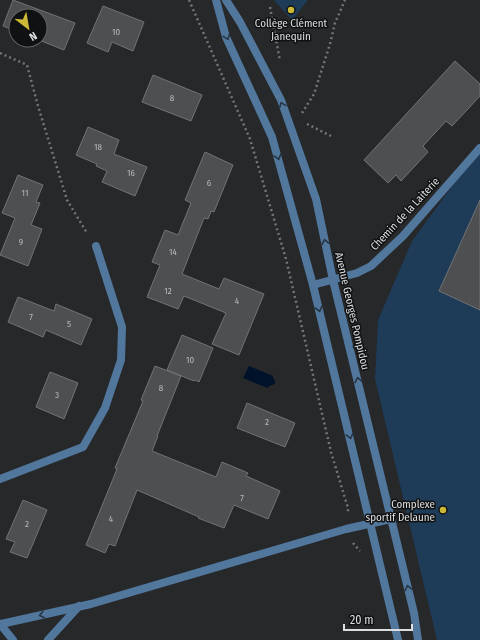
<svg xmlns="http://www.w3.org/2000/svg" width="480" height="640" viewBox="0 0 480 640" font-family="'Fira Sans Condensed',sans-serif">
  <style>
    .green { fill: #1e3b58 }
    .water { fill: #00112a }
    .building { fill: #4d4f51; stroke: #717375 }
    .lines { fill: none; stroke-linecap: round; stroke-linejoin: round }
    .path { stroke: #737577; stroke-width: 2.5; stroke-dasharray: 2 3; stroke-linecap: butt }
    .service { stroke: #52779d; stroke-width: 8 }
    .minor { stroke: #52779d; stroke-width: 8 }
    .tertiary { stroke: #52779d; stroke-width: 8 }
    .oneway { stroke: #273543 }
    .poi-dot { fill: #cdb938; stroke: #101112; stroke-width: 1.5 }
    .labels { text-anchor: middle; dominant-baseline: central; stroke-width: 3; stroke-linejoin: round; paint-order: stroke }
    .number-label { font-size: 9px; fill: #b9babc }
    .poi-label { font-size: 11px; fill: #dddedf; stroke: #101112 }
    .street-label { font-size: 11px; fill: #dddedf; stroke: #101112 }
  </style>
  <rect width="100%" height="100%" fill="#26282a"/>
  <!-- green -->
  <path class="green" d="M 274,0 L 308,0 L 292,20 Z
    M 480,148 L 480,640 L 437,640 L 375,379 L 378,320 L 412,241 Z"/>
  <!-- water -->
  <path class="water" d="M 249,366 L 273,376 L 273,378 L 275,381 L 275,384 L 269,386 L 268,388 L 243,378 Z"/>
  <!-- building -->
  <path class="building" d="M 13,0 L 75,23 L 64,50 L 39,40 L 40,16 L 16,16 L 16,31 L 3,26 Z
    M 103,6 L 144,22 L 133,51 L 112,42 L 108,52 L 87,43 Z
    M 455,61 L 480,84 L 480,96 L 452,126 L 446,121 L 423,146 L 428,152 L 401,181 L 396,175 L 388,183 L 364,160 Z
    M 153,75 L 202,95 L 191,121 L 142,102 Z
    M 88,127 L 119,140 L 114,154 L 147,167 L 135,196 L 102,182 L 107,171 L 96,166 L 97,164 L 76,155 Z
    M 205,152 L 233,165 L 214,212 L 211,211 L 208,219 L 204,218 L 182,274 L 219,289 L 224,278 L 264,294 L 239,355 L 212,344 L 226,313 L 184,296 L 178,309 L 147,297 L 160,265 L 152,262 L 165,230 L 178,235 L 191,203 L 185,200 Z
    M 18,175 L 43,185 L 36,202 L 40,203 L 31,225 L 42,229 L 28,266 L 0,255 L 15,218 L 2,213 Z
    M 480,200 L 480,310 L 439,291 Z
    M 18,297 L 54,311 L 56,304 L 92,319 L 81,345 L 46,330 L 43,337 L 8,322 Z
    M 182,335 L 213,348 L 199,382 L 195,380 L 194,381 L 167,370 Z
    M 155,366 L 181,376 L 157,436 L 158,436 L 152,451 L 216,477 L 222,462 L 248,473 L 246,476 L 280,491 L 268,519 L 234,505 L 224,528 L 198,518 L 199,517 L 137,490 L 115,546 L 109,544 L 105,553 L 86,545 L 117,469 L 115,468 L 143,401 L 141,400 Z
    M 50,372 L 78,383 L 64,419 L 36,407 Z
    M 247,403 L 295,423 L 285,447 L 237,428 Z
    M 23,500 L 47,510 L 27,558 L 10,552 L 15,542 L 6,539 Z"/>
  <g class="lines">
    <!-- path -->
    <path class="path" d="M 189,0 L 250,139 L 286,259 L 331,452 L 348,508 L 348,514
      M 270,7 L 280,61
      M 0,53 L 27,65 L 38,106 L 67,200 L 87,233
      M 302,113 L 314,94 L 330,44 L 335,23 L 345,0
      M 307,124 L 331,136
      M 353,543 L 360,551"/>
    <!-- service -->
    <path class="service" d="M 1,624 L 91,604 L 346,529 L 391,519
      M 48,640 L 79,606"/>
    <!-- minor -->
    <path class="minor" d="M 313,285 L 357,273 L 371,266 L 403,236 L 480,148
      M 0,479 L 83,447 L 105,408 L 121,360 L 122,327 L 96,246"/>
    <!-- tertiary -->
    <path class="tertiary" d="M 216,0 L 226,37 L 272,137 L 313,285 L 398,640
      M 226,0 L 240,22 L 281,100 L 316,199 L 333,280 L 414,613 L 418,640
      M 0,624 L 13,640"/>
  </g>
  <!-- one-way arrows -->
  <defs><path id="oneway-chevron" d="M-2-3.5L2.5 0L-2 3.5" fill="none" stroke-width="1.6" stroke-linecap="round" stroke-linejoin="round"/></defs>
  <g class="oneway">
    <use href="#oneway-chevron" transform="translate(227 37) rotate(70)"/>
    <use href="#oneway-chevron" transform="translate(282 105) rotate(-111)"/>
    <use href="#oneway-chevron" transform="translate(278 157) rotate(75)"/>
    <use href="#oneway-chevron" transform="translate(325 242) rotate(-102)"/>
    <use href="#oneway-chevron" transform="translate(319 309) rotate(76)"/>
    <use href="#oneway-chevron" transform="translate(358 380) rotate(-103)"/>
    <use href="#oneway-chevron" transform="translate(350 436) rotate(76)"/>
    <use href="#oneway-chevron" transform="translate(408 588) rotate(-104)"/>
    <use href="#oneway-chevron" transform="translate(42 615) rotate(166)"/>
  </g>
  <!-- markers -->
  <g class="poi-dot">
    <circle cx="291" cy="10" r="4"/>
    <circle cx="443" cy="510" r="4"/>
  </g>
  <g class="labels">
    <!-- number labels -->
    <g class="number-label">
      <text x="116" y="32">10</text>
      <text x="172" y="98">8</text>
      <text x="98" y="147">18</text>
      <text x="131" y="173">16</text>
      <text x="209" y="183">6</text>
      <text x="25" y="193">11</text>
      <text x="21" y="242">9</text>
      <text x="173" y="252">14</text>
      <text x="168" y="291">12</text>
      <text x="237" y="301">4</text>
      <text x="31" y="317">7</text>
      <text x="69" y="324">5</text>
      <text x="190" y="360">10</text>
      <text x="161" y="388">8</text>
      <text x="57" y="395">3</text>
      <text x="267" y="422">2</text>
      <text x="242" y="498">7</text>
      <text x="111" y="519">4</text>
      <text x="27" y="524">2</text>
    </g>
    <!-- poi labels -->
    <g class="poi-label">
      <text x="291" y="23">Collège Clément<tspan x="291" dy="13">Janequin</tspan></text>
      <text x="435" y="504" text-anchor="end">Complexe<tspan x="435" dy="13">sportif Delaune</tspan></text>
    </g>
    <!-- street labels -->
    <g class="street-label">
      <text transform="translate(405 214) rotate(-47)">Chemin de la Laiterie</text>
      <text transform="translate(352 311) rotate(77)">Avenue Georges Pompidou</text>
    </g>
  </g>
  <!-- north arrow -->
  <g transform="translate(28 28) rotate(149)"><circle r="19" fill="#101112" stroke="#626364"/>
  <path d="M0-3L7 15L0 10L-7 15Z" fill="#cdb938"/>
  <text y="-6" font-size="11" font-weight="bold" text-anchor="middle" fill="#dddedf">N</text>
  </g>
  <!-- scale -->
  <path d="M344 624v6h68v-6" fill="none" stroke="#dddedf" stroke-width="2"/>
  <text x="350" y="624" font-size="12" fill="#dddedf" stroke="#101112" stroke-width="3" paint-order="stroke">20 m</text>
</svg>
